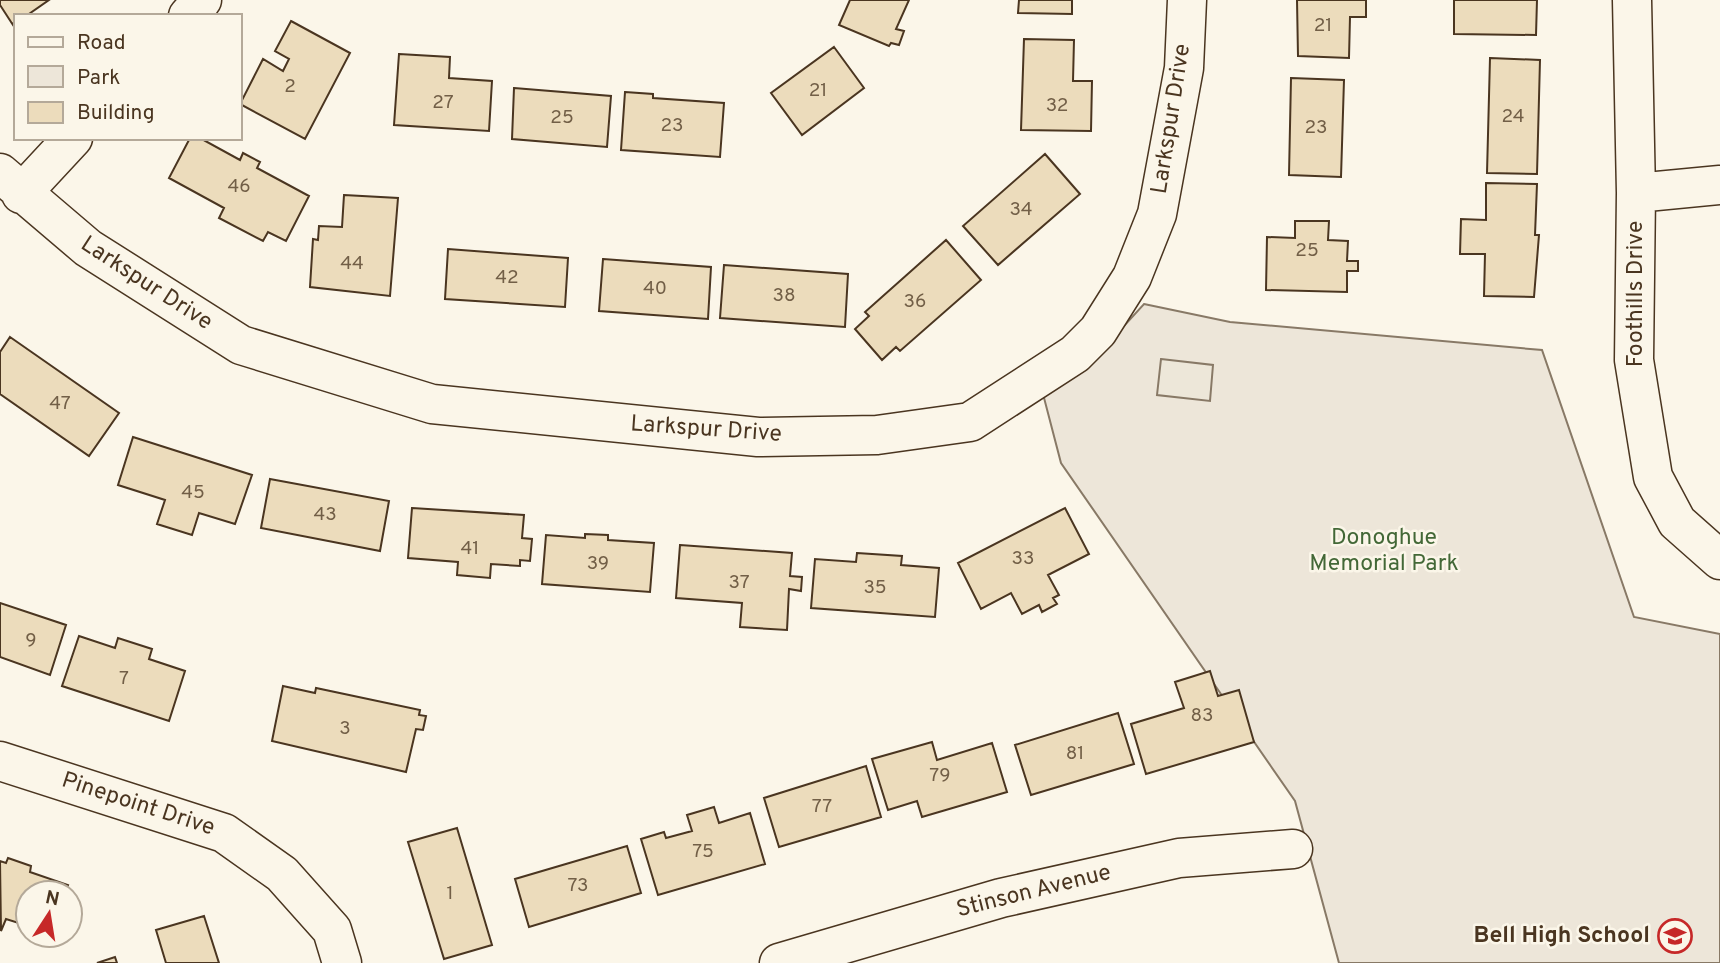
<svg xmlns="http://www.w3.org/2000/svg" width="1720" height="963" viewBox="0 0 1720 963" font-family="Overpass,sans-serif">
  <style>
    .green { fill: #ede6d9; stroke: #887966; stroke-width: 2 }
    .parking { fill: #ede7d9; stroke: #887966; stroke-width: 2 }
    .building { fill: #ecdcbc; stroke: #4a3520; stroke-width: 2 }
    .lines { fill: none; stroke-linecap: round; stroke-linejoin: round }
    .minor-casing { stroke: #4a3520; stroke-width: 41 }
    .minor { stroke: #fbf6e9; stroke-width: 38 }
    .labels { text-anchor: middle; dominant-baseline: central; stroke-width: 5; stroke-linejoin: round; paint-order: stroke }
    .number-label { font-size: 19px; fill: #725f47 }
    .street-label { font-size: 23px; fill: #4a3520; stroke: #fbf6e9 }
    .park-label { font-size: 23px; fill: #436837; stroke: #fbf6e9 }
    .poi-label { font-size: 23px; font-weight: bold; fill: #4a3520; stroke: #fbf6e9; text-anchor: end }
  </style>
  <rect width="100%" height="100%" fill="#fbf6e9"/>
  <!-- green -->
  <path class="green" d="M 1144,304 L 1230,322 L 1542,350 L 1634,617 L 1720,634 L 1720,963 L 1339,963 L 1295,801 L 1061,463 L 1043,394 L 1102,350 Z"/>
  <!-- parking -->
  <path class="parking" d="M 1161,359 L 1213,365 L 1210,401 L 1157,395 Z"/>
  <!-- building -->
  <path class="building" d="M 0,0 L 49,0 L 26,16 L 16,16 L 13,25 L 0,5 Z
    M 850,0 L 909,0 L 896,29 L 904,31 L 899,45 L 891,43 L 889,46 L 839,25 Z
    M 1019,0 L 1072,0 L 1072,14 L 1018,13 Z
    M 1297,0 L 1366,0 L 1366,17 L 1350,17 L 1349,58 L 1298,56 Z
    M 1454,0 L 1537,0 L 1536,35 L 1454,34 Z
    M 291,21 L 350,53 L 305,139 L 240,104 L 263,59 L 283,71 L 289,59 L 275,51 Z
    M 1024,39 L 1074,40 L 1073,81 L 1092,81 L 1091,131 L 1021,130 Z
    M 834,47 L 864,88 L 802,135 L 771,93 Z
    M 399,54 L 450,57 L 449,78 L 492,81 L 489,131 L 394,125 Z
    M 1490,58 L 1540,60 L 1537,174 L 1487,173 Z
    M 1291,78 L 1344,80 L 1341,177 L 1289,175 Z
    M 514,88 L 611,96 L 607,147 L 512,139 Z
    M 625,92 L 653,94 L 653,98 L 724,103 L 720,157 L 621,150 Z
    M 190,138 L 200,138 L 240,160 L 243,153 L 260,162 L 257,168 L 309,196 L 286,241 L 268,232 L 263,241 L 219,218 L 224,208 L 169,178 Z
    M 1045,154 L 1080,194 L 998,265 L 963,226 Z
    M 1486,183 L 1537,184 L 1535,235 L 1539,235 L 1534,297 L 1484,296 L 1485,254 L 1460,254 L 1461,219 L 1486,220 Z
    M 344,195 L 398,198 L 390,296 L 310,287 L 313,239 L 318,240 L 319,226 L 342,227 Z
    M 1295,221 L 1329,221 L 1328,240 L 1348,241 L 1347,261 L 1358,261 L 1358,271 L 1347,271 L 1347,292 L 1266,290 L 1267,237 L 1295,238 Z
    M 946,240 L 981,280 L 900,351 L 896,347 L 882,360 L 855,329 L 869,316 L 865,312 Z
    M 448,249 L 568,258 L 565,307 L 445,299 Z
    M 603,259 L 711,267 L 708,319 L 599,311 Z
    M 724,265 L 848,274 L 845,327 L 720,318 Z
    M 10,337 L 119,413 L 89,456 L 0,394 L 0,352 Z
    M 133,437 L 252,475 L 235,524 L 199,513 L 192,535 L 157,524 L 165,500 L 118,485 Z
    M 270,479 L 389,501 L 380,551 L 261,528 Z
    M 412,508 L 524,515 L 522,538 L 532,539 L 530,561 L 520,560 L 520,566 L 491,564 L 490,578 L 457,575 L 458,562 L 408,558 Z
    M 1065,508 L 1089,554 L 1048,575 L 1059,595 L 1053,598 L 1057,604 L 1042,612 L 1039,605 L 1022,614 L 1011,593 L 981,609 L 958,563 Z
    M 585,534 L 608,535 L 608,540 L 654,543 L 650,592 L 542,584 L 546,535 L 585,538 Z
    M 680,545 L 792,553 L 790,576 L 802,577 L 801,591 L 789,589 L 787,630 L 740,627 L 742,603 L 676,598 Z
    M 857,553 L 902,556 L 901,565 L 939,568 L 935,617 L 811,608 L 815,559 L 856,562 Z
    M 0,603 L 66,625 L 50,675 L 0,657 Z
    M 79,636 L 115,648 L 118,638 L 152,649 L 149,659 L 185,671 L 169,721 L 62,686 Z
    M 1210,671 L 1218,696 L 1239,690 L 1254,742 L 1146,774 L 1131,724 L 1184,708 L 1175,682 Z
    M 283,686 L 315,693 L 316,688 L 420,710 L 419,715 L 426,716 L 423,730 L 416,729 L 406,772 L 272,741 Z
    M 1118,713 L 1134,764 L 1031,795 L 1015,745 Z
    M 932,742 L 937,760 L 992,743 L 1007,792 L 922,817 L 917,801 L 888,810 L 872,759 Z
    M 866,766 L 881,817 L 779,847 L 764,798 Z
    M 714,807 L 719,823 L 750,813 L 765,864 L 658,895 L 641,839 L 664,832 L 666,838 L 692,831 L 687,815 Z
    M 457,828 L 492,945 L 444,959 L 408,842 Z
    M 627,846 L 641,893 L 529,927 L 515,879 Z
    M 8,858 L 31,866 L 30,872 L 68,885 L 65,893 L 28,893 L 28,926 L 6,919 L 1,931 L 0,861 L 6,863 Z
    M 204,916 L 219,963 L 166,963 L 156,930 Z
    M 115,957 L 117,963 L 97,963 Z"/>
  <g class="lines">
    <!-- minor casing -->
    <g class="minor-casing">
      <path id="minor" d="M 1632,0 L 1636,193 L 1634,360 L 1653,477 L 1677,522 L 1720,560
        M 188,16 L 202,0
        M 0,173 L 88,248 L 241,345 L 432,404 L 758,437 L 877,435 L 970,422 L 1075,354 L 1098,331 L 1132,277 L 1157,214 L 1184,68 L 1187,0
        M 1636,193 L 1720,185
        M 21,194 L 73,138
        M 0,761 L 224,833 L 282,874 L 332,930 L 342,963
        M 779,963 L 1001,898 L 1179,858 L 1293,849"/>
    </g>
    <!-- minor -->
    <use href="#minor" class="minor"/>
  </g>
  <!-- icons -->
  <defs>
    <g id="school-ring" transform="scale(1.75)"><circle r="9.5" fill="#fbf6e9" stroke="#c62828" stroke-width="1.5"/><path d="M0-5L7-2L0 1L-7-2ZM-4 1L0 2.5L4 1V4Q0 6-4 4Z" fill="#c62828"/></g>
  </defs>
  <g fill-rule="evenodd">
    <use href="#school-ring" x="1675" y="936"/>
  </g>
  <g class="labels">
    <!-- number labels -->
    <g class="number-label">
      <text x="1323" y="26">21</text>
      <text x="290" y="87">2</text>
      <text x="818" y="91">21</text>
      <text x="443" y="103">27</text>
      <text x="1057" y="106">32</text>
      <text x="1513" y="117">24</text>
      <text x="562" y="118">25</text>
      <text x="672" y="126">23</text>
      <text x="1316" y="128">23</text>
      <text x="239" y="187">46</text>
      <text x="1021" y="210">34</text>
      <text x="1307" y="251">25</text>
      <text x="352" y="264">44</text>
      <text x="507" y="278">42</text>
      <text x="655" y="289">40</text>
      <text x="784" y="296">38</text>
      <text x="915" y="302">36</text>
      <text x="60" y="404">47</text>
      <text x="193" y="493">45</text>
      <text x="325" y="515">43</text>
      <text x="470" y="549">41</text>
      <text x="1023" y="559">33</text>
      <text x="598" y="564">39</text>
      <text x="739" y="583">37</text>
      <text x="875" y="588">35</text>
      <text x="31" y="641">9</text>
      <text x="124" y="679">7</text>
      <text x="1202" y="716">83</text>
      <text x="345" y="729">3</text>
      <text x="1075" y="754">81</text>
      <text x="940" y="776">79</text>
      <text x="822" y="807">77</text>
      <text x="703" y="852">75</text>
      <text x="578" y="886">73</text>
      <text x="450" y="894">1</text>
    </g>
    <!-- street labels -->
    <g class="street-label">
      <text transform="translate(1172 119) rotate(-81)">Larkspur Drive</text>
      <text transform="translate(146 284) rotate(33)">Larkspur Drive</text>
      <text transform="translate(1636 294) rotate(-90)">Foothills Drive</text>
      <text transform="translate(706 430) rotate(4)">Larkspur Drive</text>
      <text transform="translate(138 805) rotate(18)">Pinepoint Drive</text>
      <text transform="translate(1034 892) rotate(-14)">Stinson Avenue</text>
    </g>
    <!-- park labels -->
    <g class="park-label">
      <text x="1384" y="538">Donoghue<tspan x="1384" dy="26">Memorial Park</tspan></text>
    </g>
    <!-- poi labels -->
    <g class="poi-label">
      <text x="1650" y="936">Bell High School</text>
    </g>
  </g>
  <!-- legend -->
  <rect x="14" y="14" width="228" height="126" fill="#fbf6e9" stroke="#b4a999" stroke-width="2"/>
  <rect x="28" y="37" width="35" height="10" fill="#fbf6e9" stroke="#b4a999" stroke-width="2"/>
  <text x="77" y="49" font-size="21" fill="#4a3520">Road</text>
  <rect x="28" y="66" width="35" height="21" fill="#ede6d9" stroke="#b4a999" stroke-width="2"/>
  <text x="77" y="84" font-size="21" fill="#4a3520">Park</text>
  <rect x="28" y="102" width="35" height="21" fill="#ecdcbc" stroke="#b4a999" stroke-width="2"/>
  <text x="77" y="119" font-size="21" fill="#4a3520">Building</text>
  <!-- north arrow -->
  <g transform="translate(49 914) rotate(12)"><circle r="33" fill="#fbf6e9" stroke="#b4a999" stroke-width="2"/>
  <path d="M0-5L12 26L0 18L-12 26Z" fill="#c62828"/>
  <text y="-10" font-size="19" font-weight="bold" text-anchor="middle" fill="#4a3520">N</text>
  </g>
</svg>
